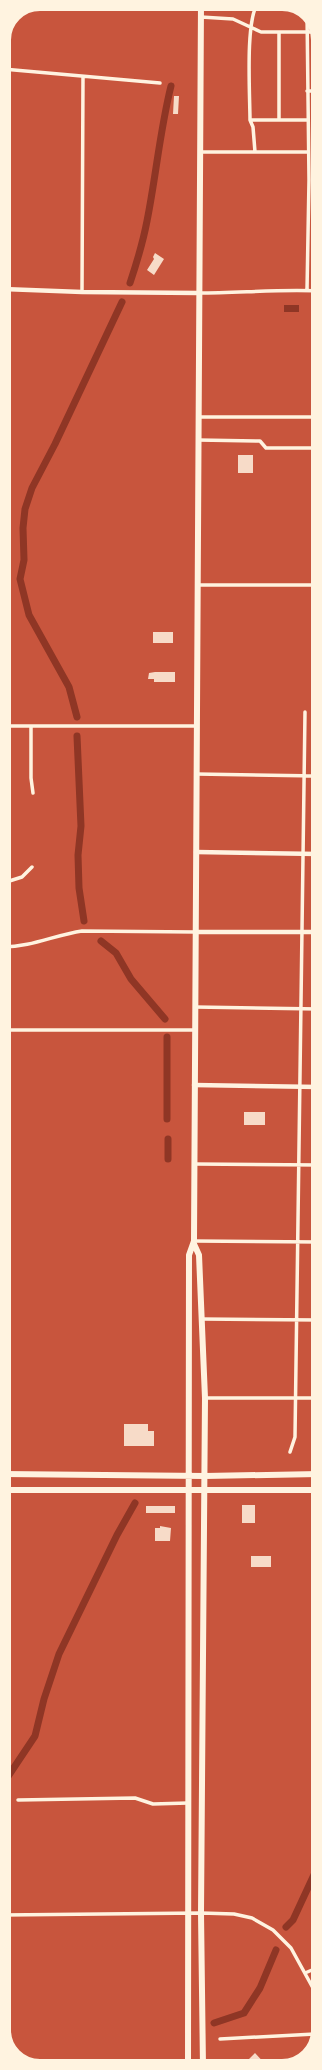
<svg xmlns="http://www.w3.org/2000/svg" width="322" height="2070" viewBox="0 0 322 2070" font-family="Jost,sans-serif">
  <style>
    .water { fill: #8f3625 }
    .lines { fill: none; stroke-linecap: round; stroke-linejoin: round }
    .canal { stroke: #8f3625; stroke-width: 7 }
    .building { fill: #f7dbc8 }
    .minor { stroke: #fff3e0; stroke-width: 3.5 }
    .tertiary { stroke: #fff3e0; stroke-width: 4.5 }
    .primary { stroke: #fff3e0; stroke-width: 6 }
    .rim { fill: none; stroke: #fff3e0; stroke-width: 2 }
  </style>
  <rect width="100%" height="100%" fill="#c8553d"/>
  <!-- water -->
  <path class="water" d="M 284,305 L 299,305 L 299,312 L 284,312 Z"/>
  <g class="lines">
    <!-- canal -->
    <path class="canal" d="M 217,5 L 218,3
      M 130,283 C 137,262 143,242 147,221 C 156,176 160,130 171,86
      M 77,717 L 69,687 L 29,615 L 20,579 L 24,560 L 23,528 L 25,509 L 32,488 L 55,444 L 122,302
      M 77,736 L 81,826 L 78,855 L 79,888 L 84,921
      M 101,941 L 116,953 L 131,979 L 165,1019
      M 167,1119 L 167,1037
      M 168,1139 L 168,1159
      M 3,1784 L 35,1736 L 44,1699 L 59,1654 L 117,1535 L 135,1503
      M 286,1927 L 293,1920 L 319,1864
      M 214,2023 L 244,2013 L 260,1988 L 276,1950"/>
  </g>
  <!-- building -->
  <path class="building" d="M 174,96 L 179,96 L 178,114 L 173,114 Z
    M 155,253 L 164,259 L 154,275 L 147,270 L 154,259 L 153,257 Z
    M 238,455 L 253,455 L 253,473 L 238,473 Z
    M 153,632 L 173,632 L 173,643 L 153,643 Z
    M 155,672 L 175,672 L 175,682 L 154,682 L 154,679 L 148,679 L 149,673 Z
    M 244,1112 L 265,1112 L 265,1125 L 244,1125 Z
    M 124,1424 L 148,1424 L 148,1431 L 154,1431 L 154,1446 L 124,1446 Z
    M 242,1505 L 255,1505 L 255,1523 L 242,1523 Z
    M 146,1506 L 175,1506 L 175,1513 L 146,1513 Z
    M 160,1526 L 171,1528 L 170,1541 L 155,1541 L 155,1528 L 160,1528 Z
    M 251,1556 L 271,1556 L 271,1567 L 251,1567 Z
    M 255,2053 L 268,2067 L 241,2067 Z"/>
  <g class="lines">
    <!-- minor -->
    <path class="minor" d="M 201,17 L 233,19 L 261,32 L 317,32
      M 279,33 L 279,120
      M 3,69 L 160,83
      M 307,91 L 319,91
      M 250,120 L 308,120
      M 200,152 L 308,152
      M 255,152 L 253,127 L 250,120 C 250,96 245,20 258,3
      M 307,290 L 309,180 L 307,13
      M 82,292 L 83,78
      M 199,293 C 239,293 279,289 319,291
      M 198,417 L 319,417
      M 198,440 L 260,441 L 266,448 L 319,448
      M 197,585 L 319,585
      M 3,726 L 196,726
      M 31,726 L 31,778 L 33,793
      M 196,774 L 319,776
      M 3,883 L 22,877 L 32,867
      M 3,947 C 31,947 55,935 82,931 L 196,932
      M 195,1007 L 319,1009
      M 3,1030 L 195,1030
      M 194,1164 L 319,1165
      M 194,1241 L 319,1242
      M 201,1319 L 319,1320
      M 205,1398 L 319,1398
      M 290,1452 L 295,1437 L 305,712
      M 18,1800 L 135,1798 L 153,1804 L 188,1803
      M 3,1915 L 201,1913 L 234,1914 L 252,1918 L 273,1930 L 291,1948 L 319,1999
      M 305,1973 L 319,1967
      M 220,2039 L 315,2034"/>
    <!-- tertiary -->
    <path class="tertiary" d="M 3,289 L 82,292 L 199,293
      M 196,852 L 319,854
      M 196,932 L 319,932
      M 194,1085 L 319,1087"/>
    <!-- primary -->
    <path class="primary" d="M 194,1244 L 199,1255 L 205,1398 L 201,1913 L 203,2067
      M 3,1474 L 205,1476 L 319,1474
      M 3,1490 L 319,1490
      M 188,2067 L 189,1255 L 194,1241 L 201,3"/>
  </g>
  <!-- crop -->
  <path d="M0 0H322V2070H0ZM40 10H282A30 30 0 0 1 312 40V2030A30 30 0 0 1 282 2060H40A30 30 0 0 1 10 2030V40A30 30 0 0 1 40 10Z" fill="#fff3e0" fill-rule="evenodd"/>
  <path class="rim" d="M40 10H282A30 30 0 0 1 312 40V2030A30 30 0 0 1 282 2060H40A30 30 0 0 1 10 2030V40A30 30 0 0 1 40 10Z"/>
</svg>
